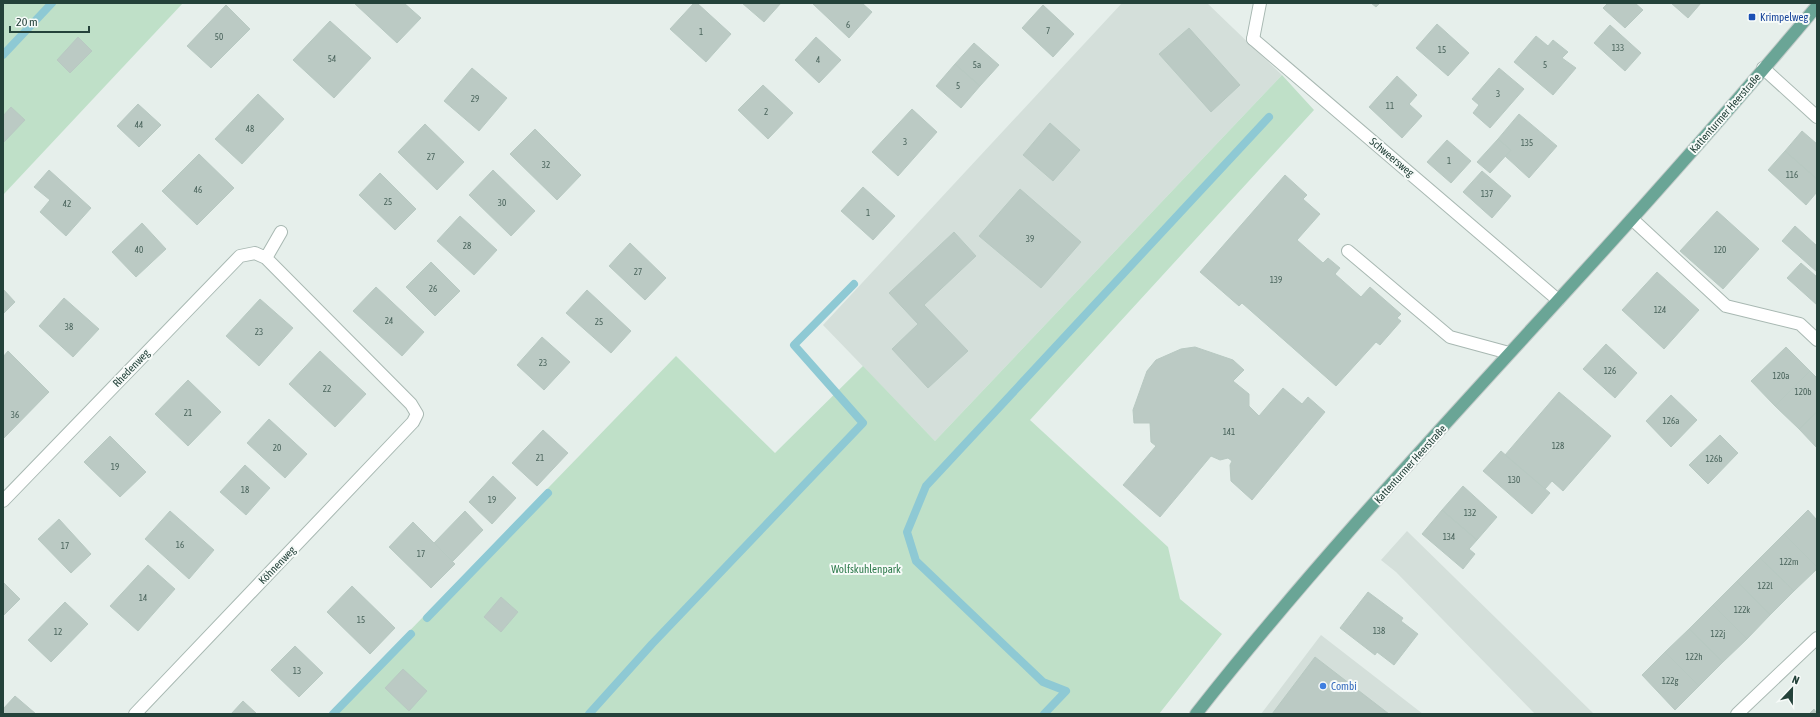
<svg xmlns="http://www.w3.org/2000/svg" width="1820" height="717" viewBox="0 0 1820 717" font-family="'Asap Condensed',sans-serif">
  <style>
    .built { fill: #d4dfda }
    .green { fill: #bfe0c8 }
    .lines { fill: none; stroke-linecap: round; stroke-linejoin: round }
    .stream { stroke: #8ec9d4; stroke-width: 8 }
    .building { fill: #bbcac4; stroke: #b8c9c2 }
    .lane-casing { stroke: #a8b8b2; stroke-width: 14 }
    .street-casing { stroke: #a8b8b2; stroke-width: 14 }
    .primary-casing { stroke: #c2cac8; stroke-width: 14 }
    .lane { stroke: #fff; stroke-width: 12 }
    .street { stroke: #fff; stroke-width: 12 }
    .primary { stroke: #6aa596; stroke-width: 12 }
    .transit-dot { fill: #1a4fb4; stroke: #f7fbf9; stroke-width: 1.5 }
    .shop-dot { fill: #3f7fe0; stroke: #f7fbf9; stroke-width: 1.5 }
    .labels { text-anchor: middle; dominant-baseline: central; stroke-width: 4; stroke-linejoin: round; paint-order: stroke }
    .number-label { font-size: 9px; fill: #4a645c }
    .transit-label { font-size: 11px; fill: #164399; stroke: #f7fbf9; text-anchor: start }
    .street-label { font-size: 11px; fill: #24423a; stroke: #f7fbf9 }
    .park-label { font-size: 11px; fill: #2d7a4b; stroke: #f7fbf9 }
    .shop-label { font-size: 11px; fill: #366cbe; stroke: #f7fbf9; text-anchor: start }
  </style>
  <rect width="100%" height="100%" fill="#e6efeb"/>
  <!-- built -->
  <path class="built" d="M 1122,3 L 1207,3 L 1282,75 L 935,441 L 823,325 Z
    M 1407,531 L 1594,714 L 1535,714 L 1396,572 L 1381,560 Z
    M 1321,635 L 1423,714 L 1261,714 Z"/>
  <!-- green -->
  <path class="green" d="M 3,3 L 183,3 L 3,195 Z
    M 1282,75 L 1314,110 L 1030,420 L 1168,547 L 1180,599 L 1222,634 L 1159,714 L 329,714 L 676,356 L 775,453 L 863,366 L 935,441 Z"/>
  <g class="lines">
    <!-- stream -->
    <path class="stream" d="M 3,55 L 52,3
      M 427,618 L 548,493
      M 333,714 L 411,634
      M 589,714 L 652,644 L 863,423 L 794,345 L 854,284
      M 1044,714 L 1066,691 L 1043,682 L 916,561 L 907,532 L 926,486 L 1269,117"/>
  </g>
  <!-- building -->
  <path class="building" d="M 354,3 L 404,3 L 421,18 L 397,43 Z
    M 694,3 L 697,3 L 731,34 L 706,62 L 670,29 Z
    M 742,3 L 781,3 L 764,22 Z
    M 812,3 L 862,3 L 872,12 L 849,38 Z
    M 1371,3 L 1380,3 L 1376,7 Z
    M 1608,3 L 1635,3 L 1643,10 L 1625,28 L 1603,8 Z
    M 1671,3 L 1701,3 L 1688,18 Z
    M 226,5 L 250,29 L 211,68 L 187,46 Z
    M 1043,5 L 1074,34 L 1053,57 L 1022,28 Z
    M 330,21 L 371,58 L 334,98 L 293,60 Z
    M 1437,24 L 1469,53 L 1448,76 L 1416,48 Z
    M 1610,25 L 1641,53 L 1625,71 L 1594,43 Z
    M 1189,28 L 1240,85 L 1211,112 L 1159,54 Z
    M 1536,36 L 1548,46 L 1553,40 L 1568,52 L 1562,58 L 1576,68 L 1553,95 L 1514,62 Z
    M 78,37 L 92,51 L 70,73 L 57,60 Z
    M 816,37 L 841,60 L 819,83 L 795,60 Z
    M 974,43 L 999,65 L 980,86 L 955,64 Z
    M 955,64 L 980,86 L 961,108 L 936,86 Z
    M 472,68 L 507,98 L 479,131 L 444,101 Z
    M 1499,68 L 1524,89 L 1490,128 L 1473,113 L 1479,105 L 1472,99 Z
    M 1397,76 L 1417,95 L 1409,104 L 1422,116 L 1402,138 L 1369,107 Z
    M 763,85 L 793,113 L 768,139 L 738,110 Z
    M 258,94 L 284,119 L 242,164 L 215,139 Z
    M 138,104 L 161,125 L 139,147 L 117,126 Z
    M 11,107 L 25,120 L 4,142 L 3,116 Z
    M 912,109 L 937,132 L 898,176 L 872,152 Z
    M 1519,114 L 1557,146 L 1529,178 L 1505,156 L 1511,150 L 1498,139 Z
    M 1050,123 L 1080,150 L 1053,181 L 1023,155 Z
    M 425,124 L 464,162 L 437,190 L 398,152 Z
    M 535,129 L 581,175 L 557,200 L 510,154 Z
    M 1802,131 L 1817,144 L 1817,179 L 1785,151 Z
    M 1498,139 L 1511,150 L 1490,173 L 1477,162 Z
    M 1447,140 L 1471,161 L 1451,183 L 1427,162 Z
    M 1785,151 L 1817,179 L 1817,192 L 1806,205 L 1768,170 Z
    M 199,154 L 234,188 L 197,225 L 162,191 Z
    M 49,170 L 91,208 L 66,236 L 40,212 L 50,200 L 34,187 Z
    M 493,170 L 535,211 L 511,236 L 469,195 Z
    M 1482,171 L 1511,196 L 1492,218 L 1463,192 Z
    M 380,173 L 416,209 L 395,230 L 359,195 Z
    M 1285,175 L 1307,195 L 1303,199 L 1320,214 L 1297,240 L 1323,263 L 1328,258 L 1340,268 L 1335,274 L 1361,297 L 1370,287 L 1401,314 L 1397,318 L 1401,321 L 1380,345 L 1376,342 L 1336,386 L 1242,303 L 1239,306 L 1200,272 Z
    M 863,187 L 895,216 L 873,240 L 841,211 Z
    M 1020,189 L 1081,242 L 1041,288 L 979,236 Z
    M 1717,211 L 1759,249 L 1723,289 L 1680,251 Z
    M 460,216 L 497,250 L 474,275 L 437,241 Z
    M 142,223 L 166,249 L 136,277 L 112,252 Z
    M 1795,226 L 1817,246 L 1817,272 L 1782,241 Z
    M 954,232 L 976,256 L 924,305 L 968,351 L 928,388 L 892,349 L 918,324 L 889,293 Z
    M 630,243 L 666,278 L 645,300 L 609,266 Z
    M 431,262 L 460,291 L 435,316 L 406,287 Z
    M 1801,263 L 1817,277 L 1817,305 L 1787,278 Z
    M 1657,272 L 1699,310 L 1664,349 L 1622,310 Z
    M 376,287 L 424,332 L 402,356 L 353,311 Z
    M 3,289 L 15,302 L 3,314 Z
    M 587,290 L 631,331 L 611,353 L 566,313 Z
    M 64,298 L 99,329 L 73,357 L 39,326 Z
    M 260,299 L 293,328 L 259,366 L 226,336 Z
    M 542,337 L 570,362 L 544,390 L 517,365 Z
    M 1606,344 L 1637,373 L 1615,398 L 1583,369 Z
    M 1195,347 L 1233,360 L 1244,370 L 1233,381 L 1249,394 L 1249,406 L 1259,416 L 1283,388 L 1302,404 L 1308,397 L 1325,412 L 1252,500 L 1231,481 L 1230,465 L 1232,461 L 1228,458 L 1220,460 L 1211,456 L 1160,517 L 1123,485 L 1156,446 L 1151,442 L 1150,423 L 1134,423 L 1133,410 L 1147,371 L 1156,360 L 1181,349 Z
    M 1786,347 L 1810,371 L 1775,406 L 1751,381 Z
    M 8,351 L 49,392 L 3,439 L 3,357 Z
    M 320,351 L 366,394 L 335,427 L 289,384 Z
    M 1810,371 L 1817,378 L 1817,412 L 1799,429 L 1775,406 Z
    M 188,380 L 221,412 L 188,446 L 155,414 Z
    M 1559,392 L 1611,436 L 1563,491 L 1552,481 L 1545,489 L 1505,455 Z
    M 1671,395 L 1697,420 L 1671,447 L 1646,421 Z
    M 1817,412 L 1817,448 L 1799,429 Z
    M 269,419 L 307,454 L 285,478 L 247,443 Z
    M 543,430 L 568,453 L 537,486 L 512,463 Z
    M 1720,435 L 1738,453 L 1708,484 L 1689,465 Z
    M 110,436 L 146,472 L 120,497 L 84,462 Z
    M 1501,451 L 1550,493 L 1532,514 L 1483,471 Z
    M 245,465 L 270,488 L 246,515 L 220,492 Z
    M 493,476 L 516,498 L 492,524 L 469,502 Z
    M 1463,486 L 1497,517 L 1477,540 L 1442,510 Z
    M 1442,510 L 1477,540 L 1469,549 L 1475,554 L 1463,569 L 1422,534 Z
    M 1808,510 L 1817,520 L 1817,567 L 1784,534 Z
    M 170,511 L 214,550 L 189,579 L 145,539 Z
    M 465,511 L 483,530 L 453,561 L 434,543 Z
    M 59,519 L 91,554 L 71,573 L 38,539 Z
    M 413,522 L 455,564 L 431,588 L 389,547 Z
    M 1784,534 L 1817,567 L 1817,569 L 1794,591 L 1760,558 Z
    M 1760,558 L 1794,591 L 1770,615 L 1737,581 Z
    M 148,565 L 175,589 L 138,631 L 110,606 Z
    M 1737,581 L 1770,615 L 1747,639 L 1713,605 Z
    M 3,582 L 20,599 L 3,616 Z
    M 352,586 L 395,628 L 370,654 L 327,612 Z
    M 1368,592 L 1403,618 L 1401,621 L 1418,634 L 1394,665 L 1377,652 L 1375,655 L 1340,628 Z
    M 501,597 L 518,612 L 501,632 L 484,617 Z
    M 65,602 L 88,624 L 51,662 L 28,640 Z
    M 1713,605 L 1747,639 L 1723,662 L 1689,629 Z
    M 1689,629 L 1723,662 L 1699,686 L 1665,652 Z
    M 295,646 L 323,673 L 299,697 L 271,670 Z
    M 1665,652 L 1699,686 L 1675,710 L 1642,675 Z
    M 1315,657 L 1389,714 L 1272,714 Z
    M 403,669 L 427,691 L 409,711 L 385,688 Z
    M 15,696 L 36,714 L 3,714 L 3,709 Z
    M 243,701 L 257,714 L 231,714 Z
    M 1814,709 L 1817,714 L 1809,714 Z"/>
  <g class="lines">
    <!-- lane casing -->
    <g class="lane-casing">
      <path id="lane" d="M 1253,39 L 1260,3
        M 1763,68 L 1817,117
        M 1348,251 L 1450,337 L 1509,353"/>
    </g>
    <!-- street casing -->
    <g class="street-casing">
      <path id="street" d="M 1253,39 L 1558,300
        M 1632,219 L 1726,306 L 1800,324 L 1817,340
        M 3,501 L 240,256 L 255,253 L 266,258 L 281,232
        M 135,714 L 413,422 L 417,414 L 411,404 L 266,258
        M 1737,714 L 1817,638"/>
    </g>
    <!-- primary casing -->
    <g class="primary-casing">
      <path id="primary" d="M 1196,714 C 1310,569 1436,434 1561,297 C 1648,202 1734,105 1817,6"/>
    </g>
    <!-- lane -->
    <use href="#lane" class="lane"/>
    <!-- street -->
    <use href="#street" class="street"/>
    <!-- primary -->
    <use href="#primary" class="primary"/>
  </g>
  <!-- markers -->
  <rect class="transit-dot" x="1748" y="13" width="8" height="8" rx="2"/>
  <circle class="shop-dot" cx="1323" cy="686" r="4"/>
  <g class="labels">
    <!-- number labels -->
    <g class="number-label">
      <text x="848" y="25">6</text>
      <text x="1048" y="31">7</text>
      <text x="701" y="32">1</text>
      <text x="219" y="37">50</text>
      <text x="1618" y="48">133</text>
      <text x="1442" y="50">15</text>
      <text x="332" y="59">54</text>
      <text x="818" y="60">4</text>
      <text x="977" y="65">5a</text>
      <text x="1545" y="65">5</text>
      <text x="958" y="86">5</text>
      <text x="1498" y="94">3</text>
      <text x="475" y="99">29</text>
      <text x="1390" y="106">11</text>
      <text x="766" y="112">2</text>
      <text x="139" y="125">44</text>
      <text x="250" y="129">48</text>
      <text x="905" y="142">3</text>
      <text x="1527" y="143">135</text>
      <text x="431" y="157">27</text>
      <text x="1449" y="161">1</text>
      <text x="546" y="165">32</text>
      <text x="1792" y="175">116</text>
      <text x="198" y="190">46</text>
      <text x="1487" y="194">137</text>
      <text x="388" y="202">25</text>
      <text x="502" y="203">30</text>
      <text x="67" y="204">42</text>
      <text x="868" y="213">1</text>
      <text x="1030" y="239">39</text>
      <text x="467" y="246">28</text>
      <text x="139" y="250">40</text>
      <text x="1720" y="250">120</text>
      <text x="638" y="272">27</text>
      <text x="1276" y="280">139</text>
      <text x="433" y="289">26</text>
      <text x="1660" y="310">124</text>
      <text x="389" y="321">24</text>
      <text x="599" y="322">25</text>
      <text x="69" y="327">38</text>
      <text x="259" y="332">23</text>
      <text x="543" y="363">23</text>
      <text x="1610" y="371">126</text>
      <text x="1781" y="376">120a</text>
      <text x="327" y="389">22</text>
      <text x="1803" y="392">120b</text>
      <text x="188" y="413">21</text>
      <text x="15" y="415">36</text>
      <text x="1671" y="421">126a</text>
      <text x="1229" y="432">141</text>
      <text x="1558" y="446">128</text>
      <text x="277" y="448">20</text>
      <text x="540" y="458">21</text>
      <text x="1714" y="459">126b</text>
      <text x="115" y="467">19</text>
      <text x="1514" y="480">130</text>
      <text x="245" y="490">18</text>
      <text x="492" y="500">19</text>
      <text x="1470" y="513">132</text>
      <text x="1449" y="537">134</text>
      <text x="180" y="545">16</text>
      <text x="65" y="546">17</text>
      <text x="421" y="554">17</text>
      <text x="1789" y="562">122m</text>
      <text x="1765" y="586">122l</text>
      <text x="143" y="598">14</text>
      <text x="1742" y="610">122k</text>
      <text x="361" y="620">15</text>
      <text x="1379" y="631">138</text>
      <text x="58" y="632">12</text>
      <text x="1718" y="634">122j</text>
      <text x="1694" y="657">122h</text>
      <text x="297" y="671">13</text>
      <text x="1670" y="681">122g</text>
    </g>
    <!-- transit labels -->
    <g class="transit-label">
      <text x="1760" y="17">Krimpelweg</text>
    </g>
    <!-- street labels -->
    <g class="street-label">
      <text transform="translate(1725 113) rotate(-49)">Kattenturmer Heerstraße</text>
      <text transform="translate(1392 157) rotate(40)">Schweersweg</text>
      <text transform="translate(131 368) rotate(-46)">Rhedenweg</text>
      <text transform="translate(1410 464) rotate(-48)">Kattenturmer Heerstraße</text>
      <text transform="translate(277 565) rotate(-46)">Köhnenweg</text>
    </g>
    <!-- park labels -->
    <g class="park-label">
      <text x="866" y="569">Wolfskuhlenpark</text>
    </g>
    <!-- shop labels -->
    <g class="shop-label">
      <text x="1331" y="686">Combi</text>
    </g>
  </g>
  <!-- border -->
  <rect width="1820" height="717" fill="none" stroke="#24423a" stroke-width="8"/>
  <!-- north arrow -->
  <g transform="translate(1792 689) rotate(22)" stroke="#f7fbf9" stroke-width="3" paint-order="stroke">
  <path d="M0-3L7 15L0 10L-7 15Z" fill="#24423a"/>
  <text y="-6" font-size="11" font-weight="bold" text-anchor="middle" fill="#24423a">N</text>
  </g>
  <!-- scale -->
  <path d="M10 26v6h79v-6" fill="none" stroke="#24423a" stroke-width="2"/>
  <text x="16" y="26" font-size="12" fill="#24423a" stroke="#f7fbf9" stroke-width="3" paint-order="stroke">20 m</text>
</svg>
